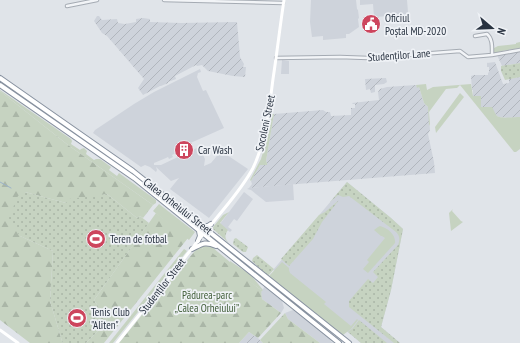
<svg xmlns="http://www.w3.org/2000/svg" width="520" height="343" viewBox="0 0 520 343" font-family="'PT Sans Narrow',sans-serif">
  <style>
    .built { fill: #ced3db }
    .industrial { fill: url(#industrial-furrows) }
    .grass { fill: #c6d3c1 }
    .forest { fill: url(#forest-firs) }
    .park { fill: url(#park-dots) }
    .lines { fill: none; stroke-linecap: round; stroke-linejoin: round }
    .stream { stroke: #9bb2c9; stroke-width: 1 }
    .minor-casing { stroke: #a5abb3; stroke-width: 4.5 }
    .trunk-casing { stroke: #87919f; stroke-width: 6 }
    .minor { stroke: #f2f4f7; stroke-width: 2.5 }
    .secondary { stroke: #fff; stroke-width: 3 }
    .trunk { stroke: #fff; stroke-width: 4 }
    .labels { text-anchor: middle; dominant-baseline: central; stroke-width: 3.5; stroke-linejoin: round; paint-order: stroke }
    .poi-label { font-size: 11px; fill: #283240; stroke: #eff2f6; text-anchor: start }
    .street-label { font-size: 11px; fill: #283240; stroke: #eff2f6 }
    .park-label { font-size: 11px; fill: #3e5c36; stroke: #eff2f6 }
  </style>
  <defs>
    <pattern id="industrial-furrows" width="10" height="10" patternUnits="userSpaceOnUse"><rect width="10" height="10" fill="#ced3db"/><path d="M-1 1l2-2M0 10L10 0M9 11l2-2" fill="none" stroke="#b1b6bd"/></pattern>
    <pattern id="forest-firs" width="22" height="20" patternUnits="userSpaceOnUse"><rect width="22" height="20" fill="#c6d3c1"/><path d="M5 1l3.5 6h-7zM16 11l3.5 6h-7z" fill="#aab6a7"/></pattern>
    <pattern id="park-dots" width="8" height="8" patternUnits="userSpaceOnUse"><rect width="8" height="8" fill="#c6d3c1"/><path d="M2 2h.1M6 6h.1" fill="none" stroke="#aab6a7" stroke-width="1.8" stroke-linecap="round"/></pattern>
  </defs>
  <rect width="100%" height="100%" fill="#e0e4e9"/>
  <!-- built -->
  <path class="built" d="M 311,0 L 356,0 L 357,9 L 358,10 L 359,18 L 358,19 L 359,27 L 349,34 L 346,34 L 346,38 L 323,40 L 323,36 L 312,37 L 310,22 Z
    M 360,0 L 407,0 L 408,12 L 408,15 L 374,17 L 373,4 L 360,5 Z
    M 282,60 L 289,61 L 289,74 L 281,74 Z
    M 200,69 L 201,72 L 198,73 L 197,77 L 203,91 L 206,90 L 224,128 L 177,149 L 178,152 L 172,155 L 173,157 L 169,159 L 168,157 L 166,158 L 154,163 L 154,165 L 161,165 L 199,147 L 205,159 L 204,166 L 211,163 L 221,151 L 248,169 L 209,218 L 170,189 L 179,178 L 171,181 L 156,167 L 157,170 L 156,172 L 150,167 L 145,165 L 141,167 L 93,133 L 95,130 L 134,104 L 154,92 Z
    M 347,182 L 391,218 L 403,229 L 391,290 L 381,327 L 400,343 L 361,343 L 273,270 Z
    M 293,184 L 294,200 L 266,202 L 251,190 L 247,189 L 249,188 Z
    M 244,192 L 253,199 L 237,221 L 234,219 L 228,227 L 232,230 L 230,232 L 220,224 Z
    M 265,286 L 280,299 L 282,301 L 284,308 L 281,313 L 262,299 L 261,292 Z
    M 293,310 L 295,310 L 329,337 L 331,341 L 333,343 L 320,343 L 288,319 L 285,313 Z"/>
  <!-- industrial -->
  <path class="industrial" d="M 97,16 L 99,16 L 102,20 L 117,19 L 118,23 L 125,24 L 136,22 L 136,19 L 143,18 L 150,19 L 150,22 L 181,23 L 237,22 L 240,57 L 244,64 L 243,67 L 246,67 L 245,77 L 233,76 L 208,71 L 202,65 L 197,66 L 196,65 L 175,76 L 176,79 L 168,82 L 168,83 L 161,86 L 160,86 L 143,95 L 138,88 L 144,79 L 107,36 L 102,33 L 94,21 Z
    M 520,51 L 520,63 L 502,66 L 497,55 Z
    M 495,62 L 503,84 L 509,83 L 509,79 L 520,77 L 520,117 L 508,118 L 499,117 L 481,107 L 481,96 L 473,96 L 473,90 L 472,90 L 471,76 L 474,75 L 488,75 L 488,73 L 489,72 L 489,67 L 487,67 L 487,63 Z
    M 386,78 L 387,82 L 384,84 L 375,85 L 375,92 L 371,93 L 370,89 L 366,90 L 365,79 Z
    M 416,85 L 417,87 L 419,87 L 424,103 L 428,107 L 430,130 L 428,134 L 434,162 L 435,173 L 249,188 L 252,184 L 251,181 L 260,165 L 267,163 L 266,161 L 274,114 L 323,110 L 326,112 L 330,112 L 331,116 L 351,115 L 351,108 L 355,108 L 355,104 L 353,104 L 352,103 L 379,100 L 378,92 L 380,89 L 387,87 Z
    M 249,332 L 258,338 L 263,343 L 239,343 Z"/>
  <!-- grass -->
  <path class="grass" d="M 520,42 L 520,48 L 502,51 L 494,54 L 492,49 L 498,46 L 516,44 L 516,43 Z
    M 0,81 L 83,139 L 0,82 Z
    M 426,84 L 427,90 L 433,87 L 471,84 L 473,96 L 481,96 L 481,107 L 492,107 C 494,110 495,114 497,116 C 501,119 514,117 520,117 L 520,149 L 516,152 L 514,152 L 460,85 L 457,88 L 456,88 L 446,89 L 429,112 L 430,124 L 429,126 L 428,107 L 424,103 L 419,87 L 417,88 L 416,85 Z
    M 0,90 L 71,139 L 72,141 L 71,144 L 80,150 L 81,149 L 84,148 L 87,151 L 86,154 L 94,160 L 96,159 L 100,159 L 111,167 L 109,170 L 117,176 L 119,173 L 156,200 L 156,203 L 153,205 L 68,145 L 0,91 Z
    M 460,93 L 464,97 L 436,133 L 435,127 Z
    M 272,114 L 274,114 L 266,161 L 267,163 L 267,165 L 260,165 L 251,181 L 250,180 L 261,159 L 266,142 Z
    M 159,204 L 195,232 L 189,240 L 153,211 Z
    M 453,209 L 452,211 L 461,221 L 463,222 L 451,231 L 449,213 Z
    M 380,226 C 388,228 396,235 395,243 L 368,273 L 363,269 L 369,262 L 367,260 L 385,238 L 382,236 L 381,236 L 374,230 L 378,227 Z
    M 199,246 L 205,246 L 212,247 L 230,262 L 230,261 L 251,275 L 263,290 L 261,292 L 261,290 Z
    M 184,249 L 187,251 L 113,343 L 109,343 Z
    M 282,262 L 289,268 L 289,270 L 290,273 L 326,302 L 324,304 L 351,326 L 357,319 L 358,320 L 351,329 L 343,335 L 269,276 Z"/>
  <!-- forest -->
  <path class="forest" d="M 0,91 L 68,145 L 153,205 L 143,218 L 140,216 L 137,218 L 107,194 L 66,203 L 25,192 L 20,236 L 53,251 L 50,301 L 62,341 L 63,343 L 30,343 L 0,320 Z
    M 156,213 L 188,238 L 104,343 L 86,343 L 108,321 L 94,300 Z
    M 199,246 L 203,249 L 207,249 L 261,290 L 262,299 L 281,313 L 258,338 L 249,332 L 239,343 L 119,343 L 172,278 L 179,270 Z
    M 285,313 L 288,319 L 320,343 L 263,343 L 260,340 Z"/>
  <!-- park -->
  <path class="park" d="M 520,63 L 520,77 L 505,80 L 501,71 L 501,66 Z
    M 347,182 L 391,218 L 403,229 L 391,290 L 381,327 L 400,343 L 394,343 L 349,307 L 349,301 L 368,279 L 373,283 L 378,277 L 373,272 L 398,245 C 400,240 400,236 396,232 L 349,196 L 343,197 L 338,195 L 330,202 Z
    M 25,192 L 66,203 L 69,199 L 107,194 L 137,218 L 140,216 L 149,223 L 94,300 L 108,321 L 86,343 L 63,343 L 62,341 L 50,301 L 53,251 L 20,236 L 8,219 L 18,196 Z
    M 339,200 L 322,222 L 313,239 L 289,266 L 281,259 L 319,215 L 325,212 Z
    M 229,212 L 220,223 L 228,230 C 224,236 225,239 229,243 L 213,229 L 213,227 L 223,215 Z
    M 236,238 L 248,247 L 246,252 L 243,252 L 233,244 L 234,239 Z
    M 257,255 L 274,269 L 268,276 L 252,261 L 253,258 Z
    M 359,320 L 387,343 L 361,343 L 348,332 L 353,328 Z"/>
  <g class="lines">
    <!-- stream -->
    <path class="stream" d="M 0,182 L 11,188"/>
    <!-- minor casing -->
    <g class="minor-casing">
      <path id="minor" d="M 164,0 L 283,3
        M 67,6 L 97,0
        M 475,36 L 487,34 C 493,39 492,48 492,55
        M 276,58 L 340,57 L 368,58 L 460,51 L 468,57 L 492,55 L 520,50"/>
    </g>
    <!-- trunk casing -->
    <g class="trunk-casing">
      <path id="trunk" d="M 0,78 L 133,171 L 349,343
        M 0,85 L 134,178 L 339,343
        M 203,226 L 208,226 L 211,224
        M 198,241 L 200,236 L 199,231
        M 192,249 C 202,244 205,241 216,246"/>
    </g>
    <!-- minor -->
    <use href="#minor" class="minor"/>
    <!-- secondary -->
    <path class="secondary" d="M 211,225 C 225,207 242,189 253,168 C 266,141 269,109 273,79 C 277,53 280,26 284,0
      M 0,330 L 18,343
      M 117,343 L 205,232"/>
    <!-- trunk -->
    <use href="#trunk" class="trunk"/>
  </g>
  <!-- icons -->
  <defs>
    <g id="civic-disc" transform="scale(1)"><circle r="9.5" fill="#cd455d" stroke="#eff2f6"/><path d="M-.6-6.5H3V-4.5H.6V-3L4-1V1h2V6H-6V1h2V-1L-.6-3ZM-1.2 2.5V6h2.4V2.5Z" fill="#fff"/></g>
    <g id="building-disc" transform="scale(1)"><circle r="9.5" fill="#cd455d" stroke="#eff2f6"/><path d="M-4-6H4V6H1V3H-1V6H-4ZM-2.5-4.3h1.7v1.8h-1.7ZM.8-4.3h1.7v1.8H.8ZM-2.5-1h1.7V.8h-1.7ZM.8-1h1.7V.8H.8Z" fill="#fff"/></g>
    <g id="stadium-disc" transform="scale(1)"><circle r="9.5" fill="#cd455d" stroke="#eff2f6"/><path d="M0-5a6.5 5 0 1 0 0 10a6.5 5 0 1 0 0-10ZM-3.5-1.8h7v3.6h-7Z" fill="#fff"/></g>
  </defs>
  <g fill-rule="evenodd">
    <use href="#civic-disc" x="371" y="24"/>
    <use href="#building-disc" x="184" y="150"/>
    <use href="#stadium-disc" x="96" y="239"/>
    <use href="#stadium-disc" x="77" y="318"/>
  </g>
  <g class="labels">
    <!-- poi labels -->
    <g class="poi-label">
      <text x="385" y="18">Oficiul<tspan x="385" dy="13">Poștal MD-2020</tspan></text>
      <text x="198" y="150">Car Wash</text>
      <text x="110" y="239">Teren de fotbal</text>
      <text x="91" y="312">Tenis Club<tspan x="91" dy="13">"Aliten"</tspan></text>
    </g>
    <!-- street labels -->
    <g class="street-label">
      <text transform="translate(399 55) rotate(-4)">Studenților Lane</text>
      <text transform="translate(265 123) rotate(-78)">Socoleni Street</text>
      <text transform="translate(178 206) rotate(38)">Calea Orheiului Street</text>
      <text transform="translate(162 286) rotate(-52)">Studenților Street</text>
    </g>
    <!-- park labels -->
    <g class="park-label">
      <text x="207" y="295">Pădurea-parc<tspan x="207" dy="13">„Calea Orheiului”</tspan></text>
    </g>
  </g>
  <!-- north arrow -->
  <g transform="translate(492 28) rotate(109)" stroke="#eff2f6" stroke-width="3" paint-order="stroke">
  <path d="M0-3L7 15L0 10L-7 15Z" fill="#283240"/>
  <text y="-6" font-size="11" font-weight="bold" text-anchor="middle" fill="#283240">N</text>
  </g>
</svg>
